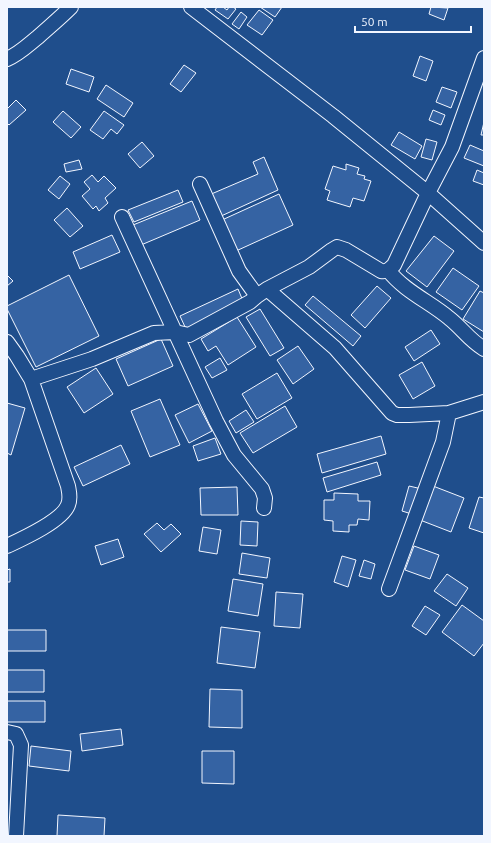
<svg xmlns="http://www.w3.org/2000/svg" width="491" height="843" viewBox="0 0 491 843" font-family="Ubuntu,sans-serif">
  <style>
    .building { fill: #3563a3; stroke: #f2f6ff }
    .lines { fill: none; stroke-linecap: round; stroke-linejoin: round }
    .street-casing { stroke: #f2f6ff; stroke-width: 16 }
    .street { stroke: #1f4e8c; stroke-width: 14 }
  </style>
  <rect width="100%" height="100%" fill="#1f4e8c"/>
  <!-- building -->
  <path class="building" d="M 217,7 L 223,7 L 227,10 L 229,7 L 233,7 L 236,9 L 228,19 L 215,10 Z
    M 260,7 L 282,7 L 275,17 Z
    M 431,7 L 448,8 L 444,20 L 429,14 Z
    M 259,10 L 273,20 L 262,35 L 247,25 Z
    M 241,12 L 247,17 L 239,29 L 232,24 Z
    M 420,56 L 433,61 L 426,81 L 413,76 Z
    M 184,65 L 196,73 L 181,92 L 170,84 Z
    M 71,69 L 94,77 L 89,92 L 66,84 Z
    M 106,85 L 133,103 L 124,117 L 97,99 Z
    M 442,87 L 457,92 L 451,108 L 436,102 Z
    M 16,100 L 26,110 L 9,125 L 7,123 L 7,109 Z
    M 433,110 L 445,115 L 441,125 L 429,120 Z
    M 63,111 L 81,127 L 71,138 L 53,122 Z
    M 104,111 L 124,125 L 117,134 L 111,129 L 103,139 L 90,130 Z
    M 484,122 L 484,135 L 481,135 Z
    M 399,132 L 422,146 L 415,159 L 391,145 Z
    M 426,139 L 437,142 L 432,160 L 421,157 Z
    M 142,142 L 154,156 L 140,168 L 128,154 Z
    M 470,145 L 484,151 L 484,166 L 464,158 Z
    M 264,157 L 278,190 L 219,217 L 209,195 L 258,174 L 253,162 Z
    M 79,160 L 82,169 L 66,172 L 64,164 Z
    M 346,164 L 359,168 L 357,174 L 365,176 L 364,179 L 371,181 L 364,201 L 353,198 L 350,207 L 327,200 L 330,191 L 325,189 L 333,166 L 346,170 Z
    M 477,170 L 484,173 L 484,185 L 473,181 Z
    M 92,175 L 98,182 L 104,176 L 116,188 L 105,198 L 108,203 L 99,211 L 96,206 L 93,209 L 82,196 L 90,189 L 84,182 Z
    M 60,176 L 70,184 L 59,199 L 48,190 Z
    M 178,190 L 183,202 L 134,222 L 128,210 Z
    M 279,194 L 293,225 L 236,251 L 222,220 Z
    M 192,201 L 200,220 L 141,245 L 133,225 Z
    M 67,208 L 83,226 L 70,237 L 54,220 Z
    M 112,235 L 120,252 L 80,269 L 73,252 Z
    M 434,236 L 454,251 L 427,287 L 406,271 Z
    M 453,268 L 479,286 L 462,310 L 436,292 Z
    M 7,275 L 13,281 L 7,286 Z
    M 69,275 L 99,336 L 36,367 L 7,309 L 7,306 Z
    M 377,286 L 391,298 L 365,328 L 351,315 Z
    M 238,289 L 243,301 L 186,329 L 180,316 Z
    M 480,291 L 484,293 L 484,332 L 463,319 Z
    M 313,296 L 361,336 L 353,346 L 305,305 Z
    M 260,309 L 284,348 L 270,356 L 246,317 Z
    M 237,317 L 256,347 L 228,365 L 216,346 L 208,351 L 201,339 Z
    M 431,330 L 440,344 L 414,361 L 405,347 Z
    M 161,339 L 173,366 L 128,386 L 116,359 Z
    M 298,346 L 314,369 L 293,384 L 277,360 Z
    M 220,358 L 227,370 L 212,378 L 205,367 Z
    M 422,362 L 435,386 L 413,399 L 399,375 Z
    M 96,368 L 113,394 L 84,413 L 67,387 Z
    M 277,373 L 292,398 L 257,419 L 242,394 Z
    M 160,399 L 180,445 L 150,457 L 131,411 Z
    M 7,403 L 25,408 L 11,455 L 7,453 Z
    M 198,404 L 212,431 L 189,443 L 175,415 Z
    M 285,406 L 297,427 L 253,453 L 240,433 Z
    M 246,410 L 254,422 L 236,433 L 229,421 Z
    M 381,436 L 386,454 L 322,473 L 317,454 Z
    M 215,438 L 221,454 L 198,461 L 193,446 Z
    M 121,445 L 130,464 L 83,486 L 74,467 Z
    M 377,462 L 381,475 L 327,492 L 323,478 Z
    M 409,486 L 422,489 L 415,515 L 402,511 Z
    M 433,486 L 464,498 L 451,532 L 420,520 Z
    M 237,487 L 238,515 L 201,515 L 200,488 Z
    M 334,493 L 358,494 L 358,501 L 370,501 L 369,520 L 358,519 L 357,525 L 349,525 L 349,532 L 333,531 L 333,521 L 324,520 L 324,500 L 334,500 Z
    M 479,497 L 484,498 L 484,533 L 469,528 Z
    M 241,521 L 258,522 L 257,546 L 240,545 Z
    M 157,523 L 164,530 L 171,524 L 181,534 L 161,552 L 144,534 Z
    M 203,527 L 221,530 L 217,554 L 199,551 Z
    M 118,539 L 124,557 L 101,565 L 95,546 Z
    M 414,546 L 439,555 L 430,579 L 405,570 Z
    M 242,553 L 270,558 L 267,578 L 239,574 Z
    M 342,556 L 356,560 L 348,587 L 334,582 Z
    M 364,560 L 375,564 L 371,579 L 359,576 Z
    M 10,569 L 10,582 L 7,582 L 7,570 Z
    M 447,574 L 468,588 L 456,606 L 434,591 Z
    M 233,579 L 263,584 L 258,616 L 228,611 Z
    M 276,592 L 303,594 L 300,628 L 274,626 Z
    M 462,605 L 484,621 L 484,643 L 474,656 L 442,632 Z
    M 425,606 L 440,615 L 426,635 L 412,626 Z
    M 221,627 L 260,632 L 255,668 L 217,663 Z
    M 7,630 L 46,630 L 46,651 L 7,651 Z
    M 7,670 L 44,670 L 44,692 L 7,692 Z
    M 210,689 L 242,690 L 242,728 L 209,727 Z
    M 7,701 L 45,701 L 45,722 L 7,722 Z
    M 121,729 L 123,745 L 82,751 L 80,734 Z
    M 31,746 L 71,751 L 69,771 L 29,766 Z
    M 202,751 L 234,751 L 234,784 L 202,783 Z
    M 58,815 L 105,818 L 104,836 L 57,836 Z"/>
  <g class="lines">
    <!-- street casing -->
    <g class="street-casing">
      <path id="street" d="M 191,7 L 333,116 L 428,193 L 484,243
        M 7,59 C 19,54 28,45 38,37 C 49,27 60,18 71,7
        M 200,184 L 239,271 L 257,296
        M 122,217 L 216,421 L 234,455 L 262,489 L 265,498 L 264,508
        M 388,270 C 404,291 430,302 449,318 C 463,329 468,339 484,349
        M 267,289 L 335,348 L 392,413 L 397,415 L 409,415 L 449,413 L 484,402
        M 7,342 L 17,356 L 31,379 L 68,486 C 69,492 71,498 68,505 C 62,521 22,539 7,546
        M 31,379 L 92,359 L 154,333 L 175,332 L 189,335 L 250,302 L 257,296 L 267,289 L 309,267 L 332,250 L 337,247 L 346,250 L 381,271 C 387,272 390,269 394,265 L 428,193 L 452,147 L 484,58
        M 389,589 L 443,442 L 449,413
        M 7,732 L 16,734 L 21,745 L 16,836"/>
    </g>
    <!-- street -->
    <use href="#street" class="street"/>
  </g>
  <!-- border -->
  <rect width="491" height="843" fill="none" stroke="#f2f6ff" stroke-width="16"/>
  <!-- scale -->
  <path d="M355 26v6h116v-6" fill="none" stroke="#f2f6ff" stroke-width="2"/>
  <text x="361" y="26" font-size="12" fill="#f2f6ff" stroke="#1f4e8c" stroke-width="3" paint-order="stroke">50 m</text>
</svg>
